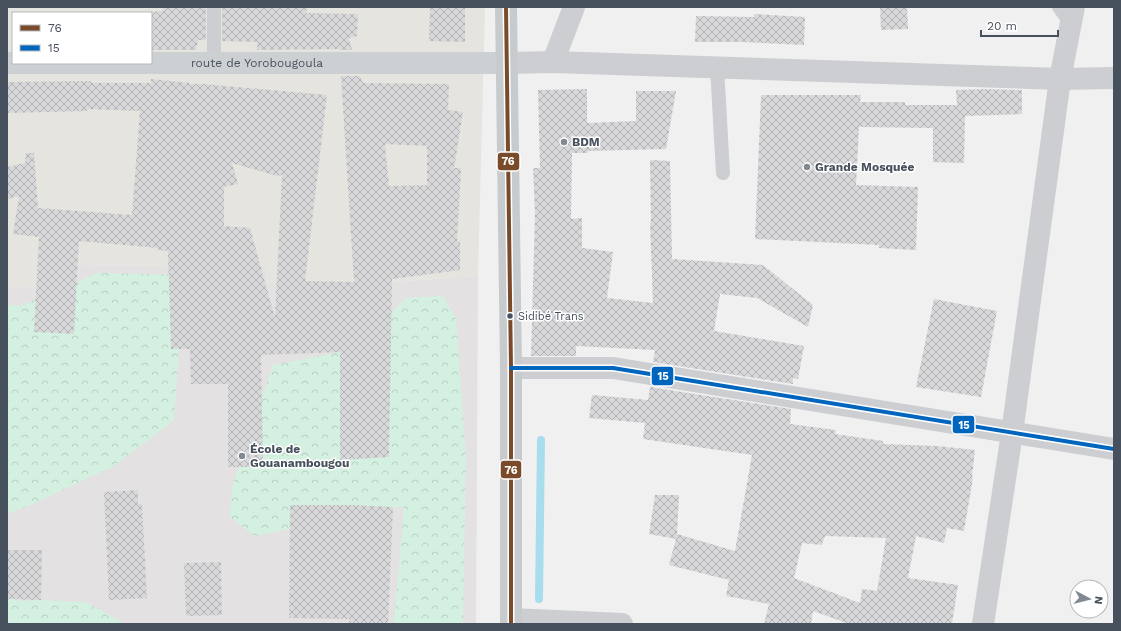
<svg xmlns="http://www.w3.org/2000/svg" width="1121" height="631" viewBox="0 0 1121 631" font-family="'Work Sans',sans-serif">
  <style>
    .commercial { fill: #e5e4de; fill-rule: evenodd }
    .education { fill: #e3e1e2 }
    .park { fill: url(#park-crowns) }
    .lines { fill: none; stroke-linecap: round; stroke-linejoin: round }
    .stream { stroke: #a8ddee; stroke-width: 8 }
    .building { fill: url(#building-cross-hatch); fill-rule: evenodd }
    .service { stroke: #ccced1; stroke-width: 14 }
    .minor { stroke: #ccced1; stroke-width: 22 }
    .tertiary { stroke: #ccced1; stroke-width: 22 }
    .secondary { stroke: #ccd0d3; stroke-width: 22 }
    .primary { stroke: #c7cbce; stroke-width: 22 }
    .bus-1-casing { stroke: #fff; stroke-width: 7 }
    .bus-2-casing { stroke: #fff; stroke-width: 7 }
    .bus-1 { stroke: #7a4b2a; stroke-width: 4 }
    .bus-2 { stroke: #0065bd; stroke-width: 4 }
    .poi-dot { fill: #828990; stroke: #fff; stroke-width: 1.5 }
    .bus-dot { fill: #47515d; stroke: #fff; stroke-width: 1.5 }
    .labels { text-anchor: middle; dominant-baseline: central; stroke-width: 3; stroke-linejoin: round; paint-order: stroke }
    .bus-label { font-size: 11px; fill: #47515d; stroke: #fff; text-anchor: start }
    .street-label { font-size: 12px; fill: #47515d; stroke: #fff }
    .poi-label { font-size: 12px; font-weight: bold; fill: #47515d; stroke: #fff; text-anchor: start }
    .line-badge { stroke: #fff; stroke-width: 1.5 }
    .badge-label { font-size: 11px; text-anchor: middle; font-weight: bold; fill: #fff }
  </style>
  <defs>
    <pattern id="park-crowns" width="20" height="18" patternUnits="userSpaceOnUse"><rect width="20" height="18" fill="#d4f0e0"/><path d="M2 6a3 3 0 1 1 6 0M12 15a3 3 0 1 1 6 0" fill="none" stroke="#b7d0c3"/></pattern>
    <pattern id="building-cross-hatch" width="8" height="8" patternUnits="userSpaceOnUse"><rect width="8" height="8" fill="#d8d8da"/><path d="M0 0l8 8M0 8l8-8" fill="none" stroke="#b1b2b4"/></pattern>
  </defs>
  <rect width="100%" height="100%" fill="#f1f0f0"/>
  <!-- commercial -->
  <path class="commercial" d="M 7,7 L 485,7 L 478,276 L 392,282 L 266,283 L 267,267 L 211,265 L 168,266 L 78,265 L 38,263 L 36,287 L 7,286 ZM 13,13 L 151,13 L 151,63 L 13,63 Z"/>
  <!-- education -->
  <path class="education" d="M 38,263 L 78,265 L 168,266 L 211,265 L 267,267 L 266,283 L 392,282 L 478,276 L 476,624 L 7,624 L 7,286 L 36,287 Z"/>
  <!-- park -->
  <path class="park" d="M 98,273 L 184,275 L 174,420 L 114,466 L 33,504 L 7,514 L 7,305 L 21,306 Z
    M 443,296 L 456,319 L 466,458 L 463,624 L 394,624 L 404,506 L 255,536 L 230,517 L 232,487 L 273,365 L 356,349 L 406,298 Z
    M 7,581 L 20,601 L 41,600 L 86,602 L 125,624 L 7,624 Z"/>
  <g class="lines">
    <!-- stream -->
    <path class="stream" d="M 539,599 L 541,440"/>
  </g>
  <!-- building -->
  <path class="building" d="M 162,7 L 206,7 L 206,40 L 198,40 L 196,50 L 151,50 L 151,12 L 163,11 Z
    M 222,7 L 307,7 L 306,13 L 358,14 L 357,36 L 349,38 L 352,50 L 339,50 L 339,49 L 257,50 L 257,42 L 222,41 Z
    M 430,7 L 465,7 L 465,42 L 429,41 Z
    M 880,7 L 907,7 L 908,29 L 881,30 Z
    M 754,14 L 805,17 L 804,45 L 743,42 L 695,42 L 696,16 L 754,17 Z
    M 341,76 L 360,76 L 363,83 L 449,84 L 448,110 L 463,112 L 454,168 L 461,168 L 457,242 L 460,242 L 460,270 L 392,279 L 389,457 L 340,460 L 340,352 L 261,355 L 263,467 L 228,467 L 228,384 L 191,384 L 190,349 L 171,349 L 168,251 L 158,250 L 158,248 L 79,241 L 74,334 L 34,332 L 39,237 L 13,234 L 19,196 L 7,199 L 7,167 L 25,163 L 26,153 L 34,153 L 38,208 L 132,215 L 140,111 L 87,109 L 87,111 L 7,113 L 7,82 L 91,81 L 91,83 L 151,83 L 151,79 L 190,83 L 190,84 L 203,84 L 327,95 L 305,281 L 354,282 ZM 385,144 L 427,146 L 427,185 L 389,186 ZM 232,163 L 277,176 L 282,175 L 275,318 L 250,228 L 224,226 L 224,187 L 238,184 Z
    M 587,89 L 587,123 L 636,121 L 636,91 L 676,91 L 666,149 L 588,151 L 588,153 L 572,153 L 571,219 L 582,218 L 582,248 L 613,252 L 607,298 L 653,303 L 650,222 L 651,222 L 650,160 L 670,161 L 672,259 L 763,265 L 813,305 L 808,327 L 757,298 L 720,294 L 714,331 L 804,346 L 798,379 L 793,378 L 793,384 L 653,362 L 655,350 L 576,346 L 576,356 L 531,356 L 535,214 L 533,168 L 540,168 L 538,90 Z
    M 984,89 L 1022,90 L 1022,114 L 965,116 L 964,163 L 933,162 L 933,128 L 859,127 L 856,185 L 918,187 L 916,250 L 879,248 L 879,245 L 755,239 L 761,95 L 861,95 L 860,102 L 905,102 L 905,105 L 957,105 L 956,90 Z
    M 934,299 L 997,311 L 981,397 L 916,387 Z
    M 650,387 L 791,409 L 790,424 L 836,430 L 835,434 L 883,441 L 883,444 L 937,446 L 975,450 L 972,477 L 973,478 L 964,531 L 947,528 L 944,543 L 916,536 L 908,578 L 958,585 L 952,624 L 849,624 L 813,611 L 811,624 L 764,624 L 769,604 L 726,596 L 729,580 L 669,565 L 676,539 L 649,534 L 655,495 L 679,495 L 677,534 L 735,551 L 752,455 L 643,439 L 645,423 L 589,418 L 592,395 L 648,400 ZM 825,536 L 886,538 L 877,591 L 862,589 L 860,603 L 794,578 L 802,543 L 822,545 Z
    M 138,490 L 138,504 L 142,504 L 147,598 L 109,600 L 104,492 Z
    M 290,505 L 354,505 L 393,507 L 388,624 L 349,624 L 349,619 L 289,618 Z
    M 8,550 L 42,550 L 41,600 L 7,599 Z
    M 221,562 L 222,615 L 186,616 L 184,563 Z"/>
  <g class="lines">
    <!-- service -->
    <path class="service" d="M 214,7 L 214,63
      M 1059,7 L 1071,24
      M 717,67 L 723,173"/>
    <!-- minor -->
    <path class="minor" d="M 553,62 L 574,7
      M 511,368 L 613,368 L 1114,449
      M 511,619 L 622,624
      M 983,624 L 1012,433 L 1060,79 L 1074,7"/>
    <!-- tertiary -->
    <path class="tertiary" d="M 507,63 L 553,62 L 1060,79 L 1114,78"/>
    <!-- secondary -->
    <path class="secondary" id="s1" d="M 7,63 L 507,63"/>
    <!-- primary -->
    <path class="primary" d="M 506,7 L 511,368 L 511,624"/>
    <!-- bus-1 casing -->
    <g class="bus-1-casing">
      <path id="bus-1" d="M 506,7 L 511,368 L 511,624"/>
    </g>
    <!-- bus-2 casing -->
    <g class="bus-2-casing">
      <path id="bus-2" d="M 511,368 L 613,368 L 1114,449"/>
    </g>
    <!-- bus-1 -->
    <use href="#bus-1" class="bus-1"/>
    <!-- bus-2 -->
    <use href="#bus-2" class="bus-2"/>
  </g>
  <!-- markers -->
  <g class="poi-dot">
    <circle cx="564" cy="142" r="4"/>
    <circle cx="807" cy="167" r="4"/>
    <circle cx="242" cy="456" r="4"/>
  </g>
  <circle class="bus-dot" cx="510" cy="316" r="3.5"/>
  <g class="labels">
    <!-- bus labels -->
    <g class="bus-label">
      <text x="518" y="316">Sidibé Trans</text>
    </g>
    <!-- street labels -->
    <g class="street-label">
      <text stroke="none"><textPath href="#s1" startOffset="250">route de Yorobougoula</textPath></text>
    </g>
    <!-- poi labels -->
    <g class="poi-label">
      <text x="572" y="142">BDM</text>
      <text x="815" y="167">Grande Mosquée</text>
      <text x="250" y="449">École de<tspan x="250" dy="14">Gouanambougou</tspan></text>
    </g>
  </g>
  <g class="line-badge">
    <rect x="497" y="152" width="23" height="19" rx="4" fill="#7a4b2a"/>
    <rect x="651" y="366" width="23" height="20" rx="4" fill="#0065bd"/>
    <rect x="952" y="415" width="23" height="19" rx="4" fill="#0065bd"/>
    <rect x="500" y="460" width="22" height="19" rx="4" fill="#7a4b2a"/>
  </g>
  <g class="badge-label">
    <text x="508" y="165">76</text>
    <text x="663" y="380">15</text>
    <text x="964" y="429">15</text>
    <text x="511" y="474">76</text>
  </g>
  <!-- border -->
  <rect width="1121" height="631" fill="none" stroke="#47515d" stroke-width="16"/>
  <!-- legend -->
  <rect x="12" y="12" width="140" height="52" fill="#ffffff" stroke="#b5b9be"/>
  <rect x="20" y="25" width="20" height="6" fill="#7a4b2a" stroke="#b5b9be"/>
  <text x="48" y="32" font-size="12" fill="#47515d">76</text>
  <rect x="20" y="45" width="20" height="6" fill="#0065bd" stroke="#b5b9be"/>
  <text x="48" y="52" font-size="12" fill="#47515d">15</text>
  <!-- north arrow -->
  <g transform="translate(1089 599) rotate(97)"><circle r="19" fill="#ffffff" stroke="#b5b9be"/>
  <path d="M0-3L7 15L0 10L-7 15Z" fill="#828990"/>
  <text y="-6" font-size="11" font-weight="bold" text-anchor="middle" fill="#47515d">N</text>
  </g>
  <!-- scale -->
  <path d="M981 30v6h77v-6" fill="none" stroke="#47515d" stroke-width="2"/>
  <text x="987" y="30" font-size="12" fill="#47515d" stroke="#ffffff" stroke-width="3" paint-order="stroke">20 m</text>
</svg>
